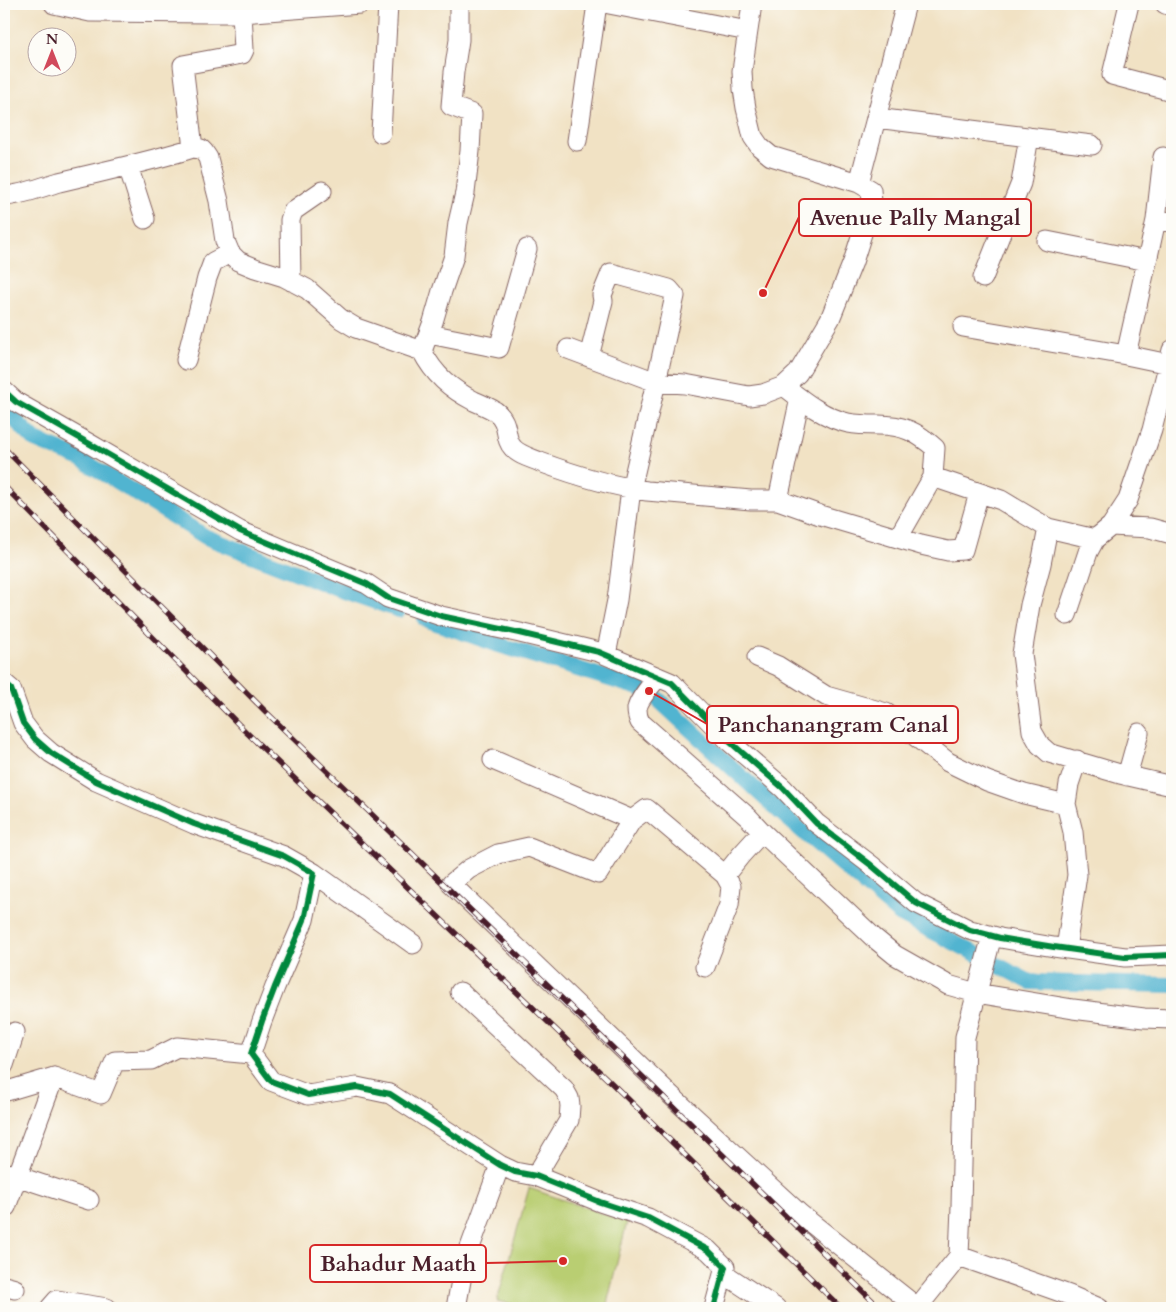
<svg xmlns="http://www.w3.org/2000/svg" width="1176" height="1312" viewBox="0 0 1176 1312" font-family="Cardo,serif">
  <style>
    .green { fill: #b9ce72; stroke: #82764e }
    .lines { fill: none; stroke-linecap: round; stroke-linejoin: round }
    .canal { stroke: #51b4d0; stroke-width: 16 }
    .minor-casing { stroke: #846361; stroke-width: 21 }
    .minor { stroke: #fff; stroke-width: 19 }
    .rail-casing { stroke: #4a1f2b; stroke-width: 5.5 }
    .rail { stroke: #fdfcf7; stroke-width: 4; stroke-dasharray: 11; stroke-linecap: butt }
    .cycleway-casing { stroke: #fdfcf7; stroke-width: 9 }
    .cycleway { stroke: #00873e; stroke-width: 6 }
    .leader { fill: none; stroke: #d62828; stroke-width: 2 }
    .callout-dot { fill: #d62828; stroke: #fdfcf7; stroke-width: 2 }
    .callout { fill: #fdfcf7; stroke: #d62828; stroke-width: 2 }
    .callout-label { font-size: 22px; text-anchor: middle; font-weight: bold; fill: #4a1f2b }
  </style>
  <rect width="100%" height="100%" fill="#fdfcf7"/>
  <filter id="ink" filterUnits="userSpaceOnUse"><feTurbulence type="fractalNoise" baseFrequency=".02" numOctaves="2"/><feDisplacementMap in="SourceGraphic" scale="10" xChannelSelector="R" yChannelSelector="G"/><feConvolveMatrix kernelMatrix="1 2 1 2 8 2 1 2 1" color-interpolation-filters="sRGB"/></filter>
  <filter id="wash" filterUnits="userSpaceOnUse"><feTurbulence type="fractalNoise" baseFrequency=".0096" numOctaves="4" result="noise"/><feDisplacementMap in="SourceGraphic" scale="20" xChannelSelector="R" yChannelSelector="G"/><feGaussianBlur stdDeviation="1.12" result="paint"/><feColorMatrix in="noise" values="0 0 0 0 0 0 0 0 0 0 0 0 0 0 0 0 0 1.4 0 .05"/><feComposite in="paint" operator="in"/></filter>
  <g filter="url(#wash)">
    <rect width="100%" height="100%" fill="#f1e2c4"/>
    <!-- green -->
    <path class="green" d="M 529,1188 L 627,1222 L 606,1308 L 530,1308 L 497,1301 Z"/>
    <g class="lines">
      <!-- canal -->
      <path class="canal" d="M 4,409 L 35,440 L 79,458 L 206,537 L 338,589 L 399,610
        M 425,619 L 496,644 L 649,691 L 780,812 L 899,914 L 1030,982 L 1172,985"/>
    </g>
  </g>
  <g filter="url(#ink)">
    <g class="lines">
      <!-- minor casing -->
      <g class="minor-casing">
        <path id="minor" d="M 54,4 L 90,12 L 215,13 L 242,13 L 360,4
          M 609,4 L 748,31
          M 752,4 L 742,71 L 743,89 L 746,108 L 753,137 L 760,147 L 771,156 L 859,183
          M 1129,4 L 1112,75 L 1172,91
          M 1165,4 L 1172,6
          M 876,118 L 1092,145
          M 381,133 L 388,4
          M 577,141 L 597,4
          M 193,148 L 183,65 L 242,54 L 244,50 L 242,13
          M 128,166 L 145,219
          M 4,196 C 23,195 41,187 59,182 C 104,171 149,162 193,148 L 201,149 L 204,152 L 208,158 L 219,201 L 225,241 L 230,253 L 238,261 L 255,268 L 284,277 L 307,289 L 341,319 L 356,328 L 422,351 L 433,322 L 442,291 L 454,256 L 458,223 L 465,193 L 470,151 L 472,114 L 451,106 L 454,72 L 459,40 L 459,4
          M 1156,220 L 1163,157
          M 1047,241 L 1147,261 L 1126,355
          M 1147,261 L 1156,220 L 1172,222
          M 983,278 L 1021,183 L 1029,137
          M 291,281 L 290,220 L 293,211 L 322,191
          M 963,327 L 1126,355 L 1169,364
          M 429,334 L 499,348 L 527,249
          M 568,349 L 656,382 L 675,296 L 669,289 L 611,273 L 602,295 L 603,301 L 589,357
          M 422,351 C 434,375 451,389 474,401 C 481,404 488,407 495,411 C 511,423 503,438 513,448 C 519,455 531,458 540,462 C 575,475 610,486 647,491 L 751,500 L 778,500 L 820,515 L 921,545 L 948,551 L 963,550 L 979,493
          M 186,360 L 207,278 L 213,262 L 230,253
          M 784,386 C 802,400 824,418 848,423 C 858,425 868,425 879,425 C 903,425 917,432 935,448 L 933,477 L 1001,500 L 1048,528 L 1095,539
          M 4,391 L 16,402 L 90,444 L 152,480 L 240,531 L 367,584 L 388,598 L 441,616 L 520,633 L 599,652 L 672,683 L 730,742 L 783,788 L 816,823 L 871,865 L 916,903 L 970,930 L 1000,938 L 1054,947 L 1125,957 L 1172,955
          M 778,500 L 800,398
          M 1111,526 L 1150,528 L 1172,534
          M 1048,528 L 1041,564 L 1030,605 L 1022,654 L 1032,731 L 1040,745 L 1049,753 L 1120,774 L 1172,786
          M 898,538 L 933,477
          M 1067,615 L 1088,552 L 1095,539 L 1111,526 L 1128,500 L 1152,430 L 1172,350
          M 606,655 L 617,600 L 631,489 L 656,382 L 685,384 L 749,396 L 763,394 L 784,386 L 798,373 L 830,319 L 853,262 L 872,202 L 871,190 L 859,183 L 906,4
          M 757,657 L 778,666 L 826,696 L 886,713 L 948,762 L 987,781 L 1024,794 L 1066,804 L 1069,784 L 1077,760
          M 658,677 C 652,684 638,700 637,709 C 637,714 638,718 640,722 L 749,818 L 762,832 L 873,937 L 895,955 L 948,985 L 976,993 L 1073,1009 L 1144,1018 L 1172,1019
          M 4,683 L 11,689 L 23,723 L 35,739 L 51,753 L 96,781 L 194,824 L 284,856 L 314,873 L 304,920 L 275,987 L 262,1021 L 251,1054 L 271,1081 L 308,1095 L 357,1087 L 390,1094 L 500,1165 L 515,1172 L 536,1176 L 600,1202 L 648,1218 L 708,1250 L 725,1267 L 714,1308
          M 493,760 L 632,820 L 647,809 L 725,875 L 741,855 L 762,832
          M 1127,776 L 1139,733
          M 632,820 L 598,874 L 529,847 L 498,854 L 469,869 L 451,884 L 679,1103 L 800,1214 L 918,1308
          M 314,873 L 413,944
          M 992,936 L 965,1037 L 961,1207 L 959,1256 L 1069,1295 L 1099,1308
          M 1066,949 L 1077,875 L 1073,832 L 1066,804
          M 705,967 L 729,905 L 731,886 L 725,875
          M 460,992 L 564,1089 L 569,1098 L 570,1106 L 569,1120 L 536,1176
          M 4,1065 L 15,1032
          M 4,1090 L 7,1091 L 54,1077 L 101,1094 L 115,1061 L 151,1060 L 177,1047 L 251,1054
          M 4,1172 L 89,1200
          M 6,1207 L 54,1077
          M 723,1273 L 776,1308
          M 4,1286 L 15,1289
          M 50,1308 L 57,1300 L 107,1308
          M 456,1308 L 464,1264 L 500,1165
          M 917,1308 L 959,1256"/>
      </g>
      <!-- minor -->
      <use href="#minor" class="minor"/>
      <!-- rail casing -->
      <g class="rail-casing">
        <path id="rail" d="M 4,448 L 264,710 L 645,1079 L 880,1308
          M 4,486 L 244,730 L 627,1098 L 841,1308"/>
      </g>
      <!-- rail -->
      <use href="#rail" class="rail"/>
      <!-- cycleway casing -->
      <g class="cycleway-casing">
        <path id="cycleway" d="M 4,391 L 16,402 L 90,444 L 152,480 L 240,531 L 367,584 L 388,598 L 441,616 L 520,633 L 599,652 L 672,683 L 730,742 L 783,788 L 816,823 L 871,865 L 916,903 L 970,930 L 1000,938 L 1054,947 L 1125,957 L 1172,955
          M 4,683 L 11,689 L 23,723 L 35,739 L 51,753 L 96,781 L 194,824 L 284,856 L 314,873 L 304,920 L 275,987 L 262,1021 L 251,1054 L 271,1081 L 308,1095 L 357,1087 L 390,1094 L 500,1165 L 515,1172 L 536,1176 L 600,1202 L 648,1218 L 708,1250 L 725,1267 L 714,1308"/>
      </g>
      <!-- cycleway -->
      <use href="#cycleway" class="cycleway"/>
    </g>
  </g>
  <!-- callouts -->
  <path class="leader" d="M763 293L799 217M649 691L707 724M563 1261L486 1263"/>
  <g class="callout-dot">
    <circle cx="763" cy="293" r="5"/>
    <circle cx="649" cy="691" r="5"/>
    <circle cx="563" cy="1261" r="5"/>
  </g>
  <g class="callout">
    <rect x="799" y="199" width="232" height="37" rx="5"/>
    <rect x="707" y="706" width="251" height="37" rx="5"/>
    <rect x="310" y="1245" width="176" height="37" rx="5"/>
  </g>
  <g class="callout-label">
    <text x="915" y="225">Avenue Pally Mangal</text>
    <text x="833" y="732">Panchanangram Canal</text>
    <text x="398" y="1271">Bahadur Maath</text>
  </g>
  <!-- margin -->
  <rect width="1176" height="1312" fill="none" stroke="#fdfcf7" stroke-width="20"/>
  <!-- north arrow -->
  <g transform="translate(52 52)"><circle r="24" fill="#fdfcf7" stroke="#b5a4a5"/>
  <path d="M0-4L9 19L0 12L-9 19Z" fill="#d1495b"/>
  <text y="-8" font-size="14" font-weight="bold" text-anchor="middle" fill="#4a1f2b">N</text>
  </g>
</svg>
